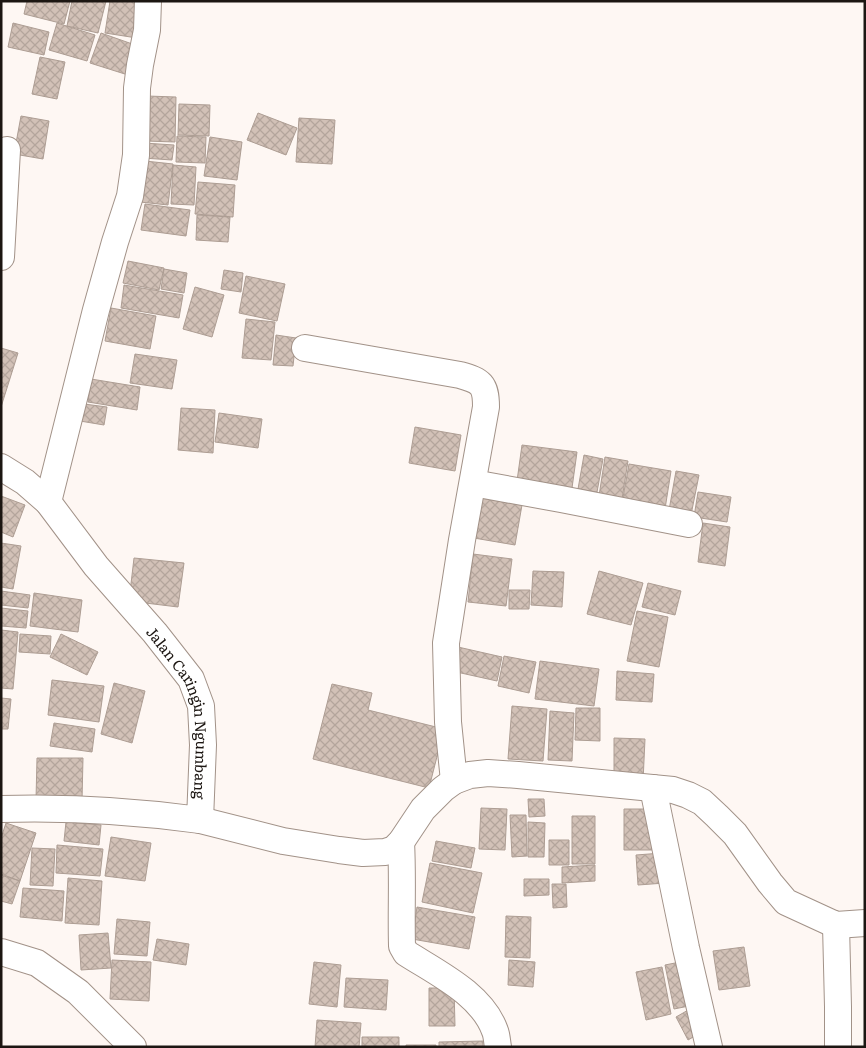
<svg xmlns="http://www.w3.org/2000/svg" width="866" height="1048" viewBox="0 0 866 1048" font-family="Literata,serif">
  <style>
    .building { fill: url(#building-cross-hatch); stroke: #ad9d93 }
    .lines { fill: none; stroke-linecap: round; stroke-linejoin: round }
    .minor-casing { stroke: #a29288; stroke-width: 28 }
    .minor { stroke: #fff; stroke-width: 26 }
    .labels { text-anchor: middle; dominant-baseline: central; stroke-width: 5; stroke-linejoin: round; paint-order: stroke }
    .street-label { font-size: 15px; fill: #1c1612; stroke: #fff }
  </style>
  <defs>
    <pattern id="building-cross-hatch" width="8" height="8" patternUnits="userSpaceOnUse" patternTransform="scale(1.25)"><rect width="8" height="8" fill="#d2c1b7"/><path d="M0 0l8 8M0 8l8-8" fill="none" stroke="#b4a59c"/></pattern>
  </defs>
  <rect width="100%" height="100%" fill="#fef7f3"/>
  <!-- building -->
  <path class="building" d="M 27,1 L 70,1 L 64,24 L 24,14 Z
    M 72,1 L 106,1 L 98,33 L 67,26 Z
    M 110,1 L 142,1 L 137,38 L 105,33 Z
    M 13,23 L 49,32 L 44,55 L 8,47 Z
    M 57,23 L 95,35 L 87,61 L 49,50 Z
    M 101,33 L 138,46 L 128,75 L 90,63 Z
    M 40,57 L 65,62 L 57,99 L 32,94 Z
    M 147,96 L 176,97 L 175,142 L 146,141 Z
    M 179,104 L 210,105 L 209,136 L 178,135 Z
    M 258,113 L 297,128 L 286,155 L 247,140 Z
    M 21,116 L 49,121 L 43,159 L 14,154 Z
    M 299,118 L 335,120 L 332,164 L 296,162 Z
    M 177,136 L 206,137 L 205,163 L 176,162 Z
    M 210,137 L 242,142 L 237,180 L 204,176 Z
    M 144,143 L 174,145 L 172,160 L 143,158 Z
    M 145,161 L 173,164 L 168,205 L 140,202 Z
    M 173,165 L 196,167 L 194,205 L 171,204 Z
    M 198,182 L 235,185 L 233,217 L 195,214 Z
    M 145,204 L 190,210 L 186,236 L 141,230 Z
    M 197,215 L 230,217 L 228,242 L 196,240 Z
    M 128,261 L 164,268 L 159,290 L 123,283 Z
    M 164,269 L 187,273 L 184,293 L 161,289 Z
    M 224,270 L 243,273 L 241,292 L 221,289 Z
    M 246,276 L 285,284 L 277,321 L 239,313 Z
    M 124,285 L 183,295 L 179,318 L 121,308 Z
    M 195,287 L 224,295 L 212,337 L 183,329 Z
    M 111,308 L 156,316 L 150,349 L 105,341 Z
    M 246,319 L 275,322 L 271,360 L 242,358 Z
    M 276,335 L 296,338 L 293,366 L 273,365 Z
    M 1,348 L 18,353 L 1,407 Z
    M 135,354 L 177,360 L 172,389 L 130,383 Z
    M 91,379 L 140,387 L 137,410 L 88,402 Z
    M 84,404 L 107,407 L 104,425 L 80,421 Z
    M 181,408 L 215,410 L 213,453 L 178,450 Z
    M 219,413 L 262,419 L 258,448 L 215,442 Z
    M 415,427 L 461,435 L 455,471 L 409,463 Z
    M 522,445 L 577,452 L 572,488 L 517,481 Z
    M 584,455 L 603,459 L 597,492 L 578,489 Z
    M 605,457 L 628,461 L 622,499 L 599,496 Z
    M 629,464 L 671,471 L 665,509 L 622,503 Z
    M 676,471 L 699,475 L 690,520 L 668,516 Z
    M 698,492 L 731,497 L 727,522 L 694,517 Z
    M 1,496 L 25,505 L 13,537 L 1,532 Z
    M 475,497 L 522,505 L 515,545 L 468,537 Z
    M 703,523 L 730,527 L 725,566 L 698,562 Z
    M 1,543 L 21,546 L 13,589 L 1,587 Z
    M 473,554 L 512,559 L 506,606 L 468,602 Z
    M 134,558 L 184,563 L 178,607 L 129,601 Z
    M 533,571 L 564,572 L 562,607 L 531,605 Z
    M 599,571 L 643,583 L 631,625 L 587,614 Z
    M 648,583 L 681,591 L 675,615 L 642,607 Z
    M 509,590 L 530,590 L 529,609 L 509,609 Z
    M 1,591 L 30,595 L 28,608 L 1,605 Z
    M 34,593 L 82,600 L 78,632 L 30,626 Z
    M 1,608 L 28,611 L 26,628 L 1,626 Z
    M 637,611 L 668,617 L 659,667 L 627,661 Z
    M 1,630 L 18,632 L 13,689 L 1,688 Z
    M 20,634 L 51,636 L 50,654 L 19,652 Z
    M 61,634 L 98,652 L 87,675 L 50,657 Z
    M 458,647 L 502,657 L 497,681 L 452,671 Z
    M 504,656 L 536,662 L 529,693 L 498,686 Z
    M 540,661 L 599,669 L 594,706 L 535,699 Z
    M 617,671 L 654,674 L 652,702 L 616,700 Z
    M 52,680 L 104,686 L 99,722 L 48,715 Z
    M 114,683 L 145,691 L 132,743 L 101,734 Z
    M 332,684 L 372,693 L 368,710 L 444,729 L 429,788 L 313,759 Z
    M 1,698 L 11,699 L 8,729 L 1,729 Z
    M 512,706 L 547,709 L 543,761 L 508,759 Z
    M 576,708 L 600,708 L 600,741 L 575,740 Z
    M 550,711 L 574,713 L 572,761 L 548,760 Z
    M 54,723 L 95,729 L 92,752 L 50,746 Z
    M 614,738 L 645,739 L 643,782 L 614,781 Z
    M 37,758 L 83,758 L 82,801 L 36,800 Z
    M 528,799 L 544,799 L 545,816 L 529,817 Z
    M 481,808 L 507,809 L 505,850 L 479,849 Z
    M 624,809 L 656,809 L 656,850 L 624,850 Z
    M 510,815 L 526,815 L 527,856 L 512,857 Z
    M 572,816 L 595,816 L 595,864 L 572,864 Z
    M 66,822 L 101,825 L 99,845 L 64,841 Z
    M 528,822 L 545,823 L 544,857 L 528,857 Z
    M 6,823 L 36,833 L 20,881 L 1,874 L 1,838 Z
    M 111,837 L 151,843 L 145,881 L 105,876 Z
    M 549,840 L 569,840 L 569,865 L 549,865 Z
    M 436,841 L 475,848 L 471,868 L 432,861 Z
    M 57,845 L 103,849 L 100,876 L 56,873 Z
    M 32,848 L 55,849 L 53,886 L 30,885 Z
    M 662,853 L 665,883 L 638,885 L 636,855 Z
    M 430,863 L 482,873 L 473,913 L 422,902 Z
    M 595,865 L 595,881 L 562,883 L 562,867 Z
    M 1,875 L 20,881 L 12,904 L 1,901 Z
    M 68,878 L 102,881 L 99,925 L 65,923 Z
    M 524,879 L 549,879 L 549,895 L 524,896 Z
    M 552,884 L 566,884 L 567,907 L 553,908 Z
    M 23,888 L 64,891 L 62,921 L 20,917 Z
    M 417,907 L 475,917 L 469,949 L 412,939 Z
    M 506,916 L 531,917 L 530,958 L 505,957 Z
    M 117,919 L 150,922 L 147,956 L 114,954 Z
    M 108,933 L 111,968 L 81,970 L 79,935 Z
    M 157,939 L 189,944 L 186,965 L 153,960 Z
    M 744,947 L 750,986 L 719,990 L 713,951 Z
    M 112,960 L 151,962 L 149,1001 L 110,999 Z
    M 509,960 L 535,962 L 533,987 L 508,985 Z
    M 685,961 L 694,1005 L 674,1009 L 665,965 Z
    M 314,962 L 341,965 L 337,1007 L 309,1004 Z
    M 662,967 L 671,1014 L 646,1020 L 636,972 Z
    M 346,978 L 388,980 L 386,1010 L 344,1007 Z
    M 429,988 L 454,988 L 455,1026 L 429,1026 Z
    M 690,1009 L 702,1032 L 688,1040 L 676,1017 Z
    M 317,1020 L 361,1023 L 359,1047 L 315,1047 Z
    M 362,1037 L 399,1037 L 399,1047 L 362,1047 Z
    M 483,1041 L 483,1047 L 439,1047 L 439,1042 Z
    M 406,1045 L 436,1045 L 436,1047 L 406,1047 Z"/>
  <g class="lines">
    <!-- minor casing -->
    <g class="minor-casing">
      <g id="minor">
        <path d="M 1,257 L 7,150"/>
        <path d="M 305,348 L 460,375 C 481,381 486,384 486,407 L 462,540 L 446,643 L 448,722 L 454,781"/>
        <path id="s1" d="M 1,467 L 25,482 L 48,502 L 96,566 L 155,633 L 191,679 L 201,706 L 203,745 L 200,820 C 134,811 68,807 1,809"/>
        <path d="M 473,483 L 561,499 L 689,524"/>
        <path d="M 48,502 L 96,310 L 115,242 L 130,196 L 136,155 L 137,88 L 140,65 L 147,30 L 148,1"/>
        <path d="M 653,788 L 686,948 L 709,1047"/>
        <path d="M 200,820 L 283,841 L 339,850 L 363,853 L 385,852 L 394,849 L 401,842 L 423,809 L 443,789 L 454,781 L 470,775 L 488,773 L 518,775 L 673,790 L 688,795 L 702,802 L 717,816 L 735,834 L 770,883 L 786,902 L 836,925 L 865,923"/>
        <path d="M 401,842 C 403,877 401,911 402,946 L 406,953 C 437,973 482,994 495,1031 C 497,1036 497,1042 498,1047"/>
        <path d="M 836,925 L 838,1007 L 838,1047"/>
        <path d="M 1,952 L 37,963 L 78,992 L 133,1047"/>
      </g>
    </g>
    <!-- minor -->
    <use href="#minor" class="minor"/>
  </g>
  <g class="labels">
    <!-- street labels -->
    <g class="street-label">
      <text stroke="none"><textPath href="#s1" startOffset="315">Jalan Caringin Ngumbang</textPath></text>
    </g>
  </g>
  <!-- border -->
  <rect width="866" height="1048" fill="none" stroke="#1c1612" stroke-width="5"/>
</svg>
